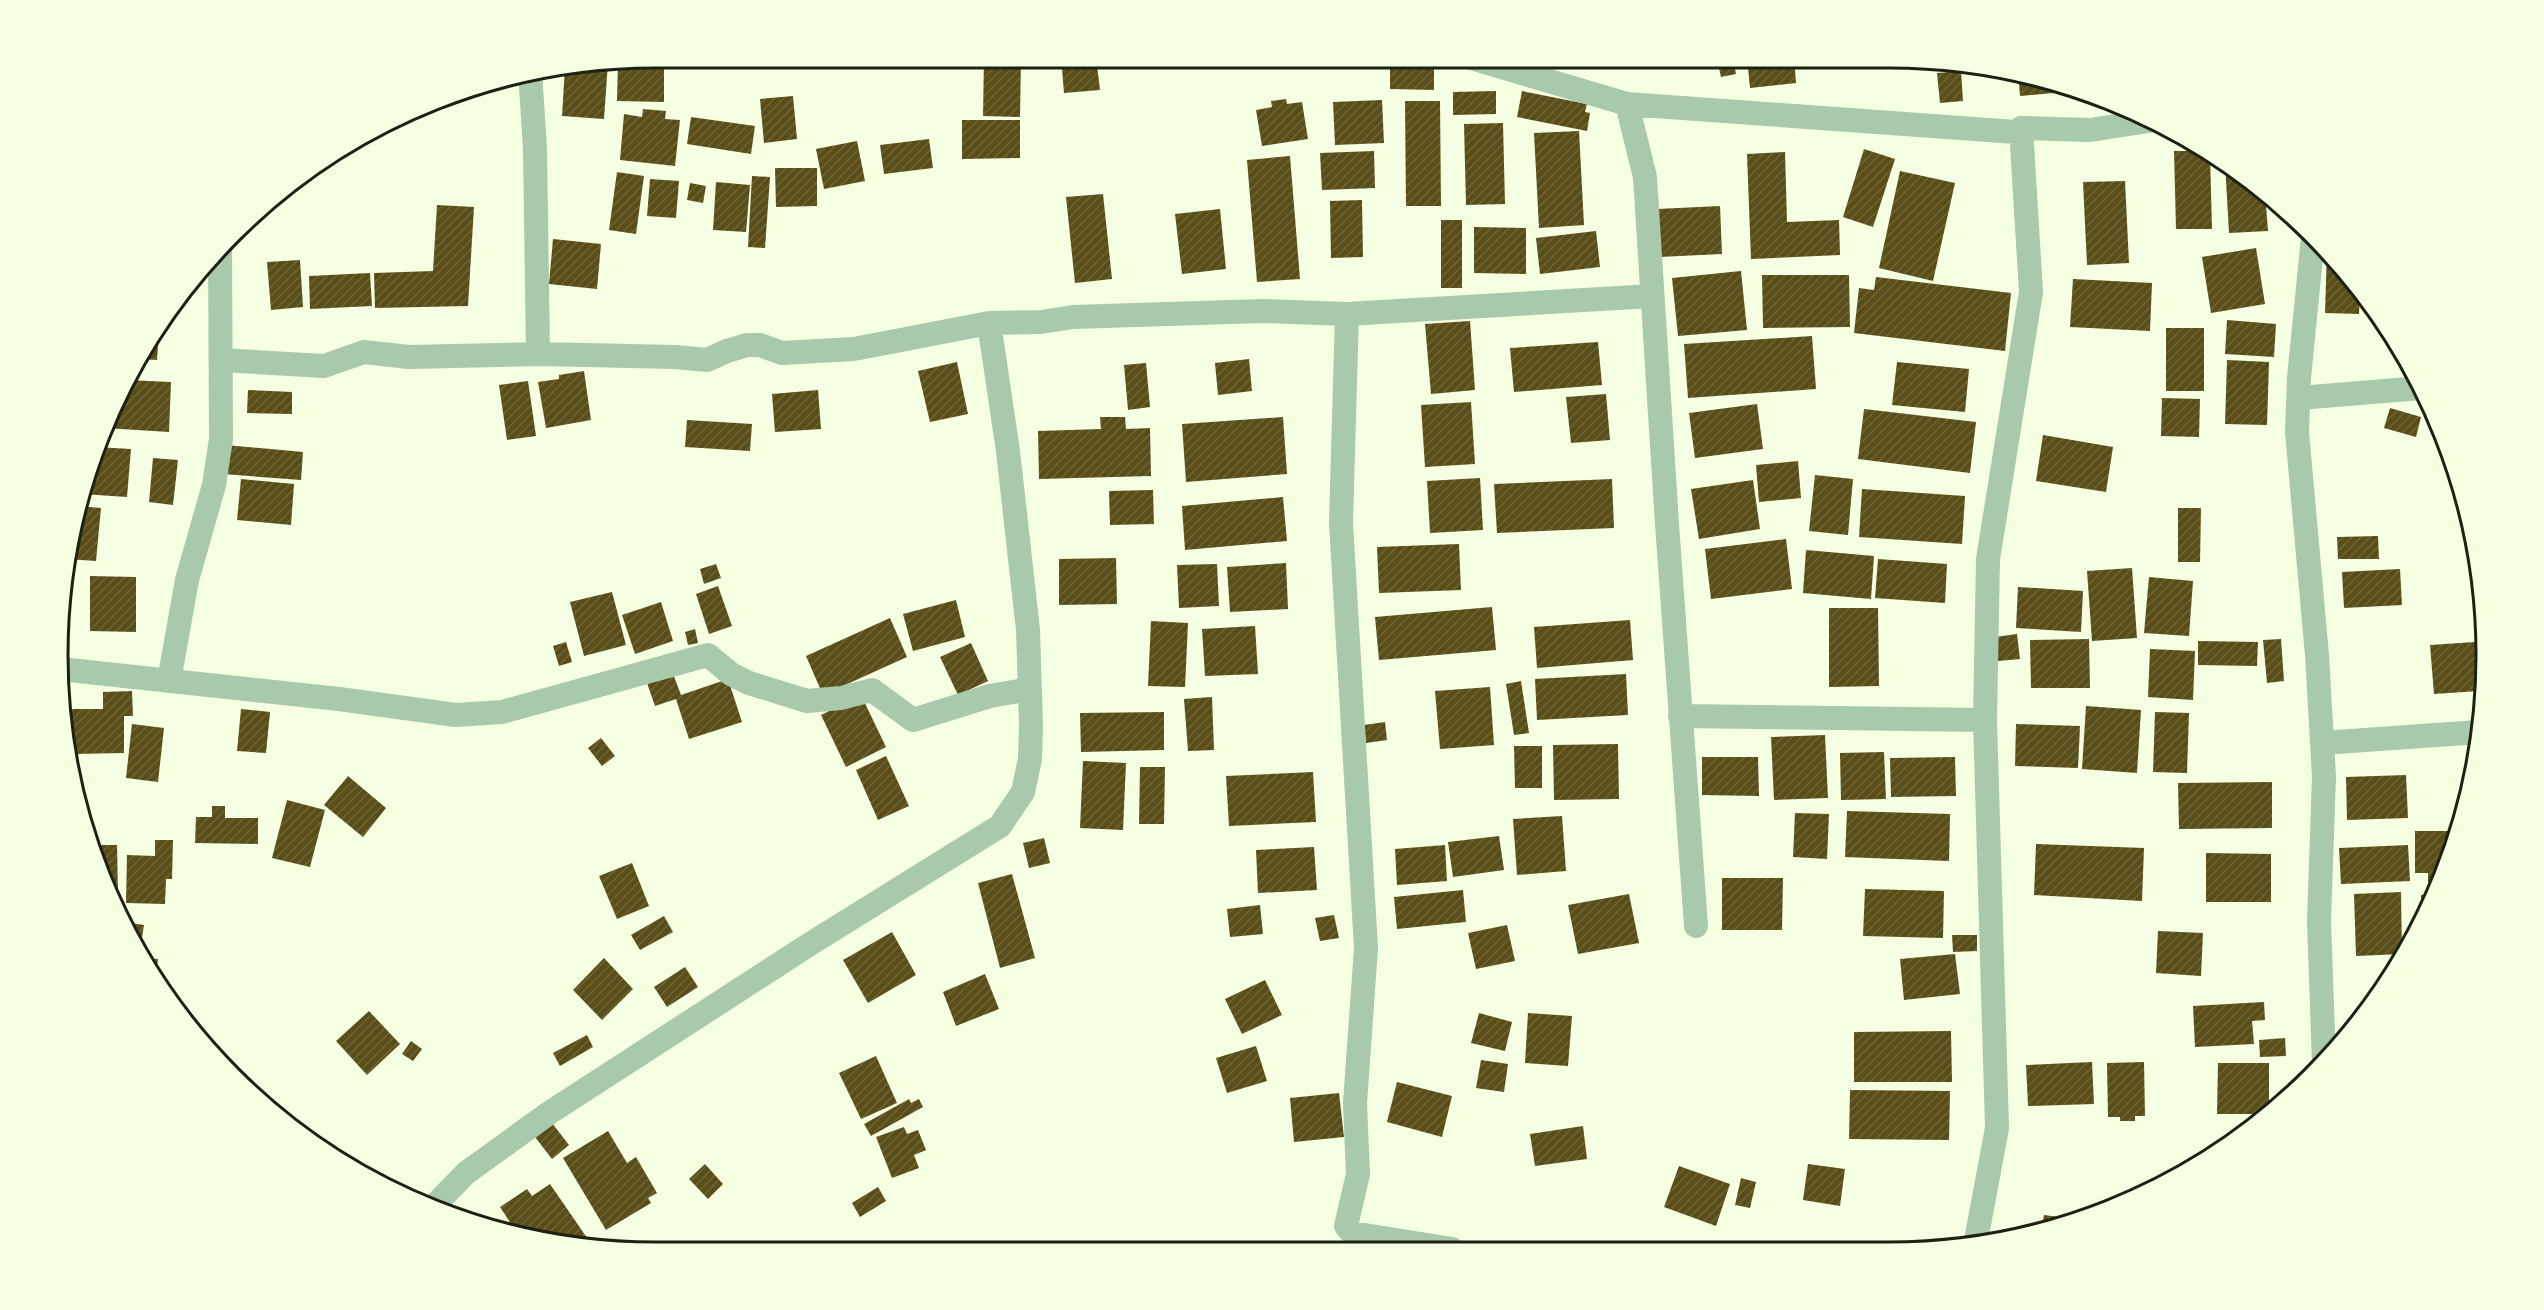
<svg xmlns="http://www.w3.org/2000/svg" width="2544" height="1310" viewBox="0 0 2544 1310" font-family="'Archivo Narrow',sans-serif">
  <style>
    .building { fill: url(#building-hatch) }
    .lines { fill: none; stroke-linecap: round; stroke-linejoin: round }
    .street { stroke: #a8c9ab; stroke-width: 24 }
    .rim { fill: none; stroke: #1d2114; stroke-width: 3 }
  </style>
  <defs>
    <pattern id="building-hatch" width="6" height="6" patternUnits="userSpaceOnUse" patternTransform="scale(1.5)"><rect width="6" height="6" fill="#5a4e18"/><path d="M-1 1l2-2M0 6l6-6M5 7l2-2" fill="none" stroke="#6d6438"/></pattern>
  </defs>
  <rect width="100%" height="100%" fill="#f5ffe2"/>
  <!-- building -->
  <path class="building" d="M 664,57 L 664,102 L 617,101 L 618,61 Z
    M 984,57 L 1021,57 L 1020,117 L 983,116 Z
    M 1061,57 L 1096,57 L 1100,90 L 1064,93 Z
    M 1336,58 L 1358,58 L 1355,66 Z
    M 1733,58 L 1736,74 L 1721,77 L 1717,59 Z
    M 1747,58 L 1794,58 L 1796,83 L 1750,88 Z
    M 1876,58 L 1923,58 L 1923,62 L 1877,67 Z
    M 1390,60 L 1434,61 L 1434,90 L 1390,89 Z
    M 608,62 L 604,119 L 562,116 L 565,66 Z
    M 1961,71 L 1963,101 L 1940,103 L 1937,73 Z
    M 2018,73 L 2043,77 L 2063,85 L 2064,92 L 2020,96 Z
    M 1496,91 L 1496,114 L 1453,115 L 1453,92 Z
    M 1522,91 L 1587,104 L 1585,112 L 1590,113 L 1587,131 L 1517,117 Z
    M 793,96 L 797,139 L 764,143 L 760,99 Z
    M 1286,99 L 1287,104 L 1302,102 L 1308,139 L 1262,146 L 1256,110 L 1272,107 L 1271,101 Z
    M 1382,100 L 1384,143 L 1335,145 L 1333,102 Z
    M 1405,101 L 1440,101 L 1441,206 L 1406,206 Z
    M 643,109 L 666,111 L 665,119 L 680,120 L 675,166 L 620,160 L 624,114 L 642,117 Z
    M 691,117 L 755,126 L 751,154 L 687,144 Z
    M 962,120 L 1020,120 L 1020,158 L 962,159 Z
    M 1503,123 L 1505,204 L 1466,205 L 1464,124 Z
    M 1579,131 L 1584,225 L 1539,228 L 1534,133 Z
    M 929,139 L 933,168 L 884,174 L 880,145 Z
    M 857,141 L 865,181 L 824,189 L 816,149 Z
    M 1864,149 L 1895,159 L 1873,227 L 1843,217 Z
    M 1374,151 L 1375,188 L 1322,190 L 1320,153 Z
    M 2174,151 L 2205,151 L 2210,154 L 2212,229 L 2176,229 Z
    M 1785,152 L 1787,222 L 1839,220 L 1840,255 L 1751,259 L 1747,154 Z
    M 1290,156 L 1300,279 L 1257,282 L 1247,160 Z
    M 2225,163 L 2253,180 L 2265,192 L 2268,231 L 2229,233 Z
    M 775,168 L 817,168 L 817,206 L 776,207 Z
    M 1900,171 L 1955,183 L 1933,281 L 1879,268 Z
    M 617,172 L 644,176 L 636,234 L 609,230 Z
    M 752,176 L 770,177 L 765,248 L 748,247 Z
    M 650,179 L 679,181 L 676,218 L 647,216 Z
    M 2125,181 L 2129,263 L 2087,265 L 2083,182 Z
    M 716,182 L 750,185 L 746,232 L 713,230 Z
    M 690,183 L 706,186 L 703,203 L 687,200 Z
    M 1103,194 L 1112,279 L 1075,283 L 1066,197 Z
    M 1362,200 L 1363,257 L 1331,258 L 1330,201 Z
    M 437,205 L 474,207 L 468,306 L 375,308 L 374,273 L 433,271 Z
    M 1720,206 L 1722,254 L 1659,257 L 1657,209 Z
    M 1220,209 L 1226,269 L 1182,274 L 1175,214 Z
    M 1441,220 L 1462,220 L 1462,288 L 1441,288 Z
    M 1474,227 L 1526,228 L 1526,274 L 1474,273 Z
    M 1596,231 L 1600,267 L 1540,274 L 1536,238 Z
    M 553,239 L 601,244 L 597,289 L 549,284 Z
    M 2256,248 L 2265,304 L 2211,313 L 2202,257 Z
    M 2327,249 L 2338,260 L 2360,290 L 2359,314 L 2325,313 Z
    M 300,260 L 303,307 L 271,310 L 267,262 Z
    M 1741,271 L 1747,330 L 1678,336 L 1672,278 Z
    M 370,273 L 372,306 L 310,309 L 309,276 Z
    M 1762,275 L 1849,275 L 1850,327 L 1763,328 Z
    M 1876,277 L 2011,293 L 2005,351 L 1854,333 L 1859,288 L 1874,290 Z
    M 2073,279 L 2152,283 L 2150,331 L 2070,327 Z
    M 160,320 L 157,360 L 138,359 L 158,323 Z
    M 2227,320 L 2276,324 L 2274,357 L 2225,354 Z
    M 1470,321 L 1475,390 L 1431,394 L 1425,324 Z
    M 2166,328 L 2204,328 L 2204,391 L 2166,391 Z
    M 1812,336 L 1816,389 L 1688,398 L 1684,344 Z
    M 1598,342 L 1602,385 L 1514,392 L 1510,348 Z
    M 1249,359 L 1252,391 L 1218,395 L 1215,363 Z
    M 2227,360 L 2269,362 L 2267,425 L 2225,424 Z
    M 957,362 L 968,414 L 930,422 L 918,371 Z
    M 1897,362 L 1969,369 L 1965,412 L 1892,405 Z
    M 1146,363 L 1150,407 L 1128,410 L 1124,365 Z
    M 584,371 L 591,420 L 546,428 L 538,382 L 559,379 L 559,375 Z
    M 127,380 L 171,382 L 169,432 L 105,428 L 105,421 Z
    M 528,381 L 536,436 L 507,440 L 499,385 Z
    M 248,390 L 292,392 L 292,414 L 247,413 Z
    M 818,390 L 821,429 L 775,432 L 772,394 Z
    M 1606,394 L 1610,440 L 1571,443 L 1566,397 Z
    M 2162,398 L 2200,399 L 2199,437 L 2161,436 Z
    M 1471,402 L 1475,464 L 1425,467 L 1421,405 Z
    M 1757,404 L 1763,449 L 1695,458 L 1689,413 Z
    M 2390,408 L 2421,417 L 2416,437 L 2384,428 Z
    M 1864,409 L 1976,422 L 1970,473 L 1858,459 Z
    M 1100,417 L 1125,417 L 1126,429 L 1150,428 L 1151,476 L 1039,479 L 1038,431 L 1101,429 Z
    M 1283,417 L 1287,474 L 1186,482 L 1182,424 Z
    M 687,420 L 752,424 L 750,451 L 685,447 Z
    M 2043,435 L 2113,447 L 2106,492 L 2036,481 Z
    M 225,445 L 303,452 L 301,480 L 223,474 Z
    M 96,447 L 131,449 L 127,497 L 82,494 Z
    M 153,458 L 178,460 L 173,505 L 149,502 Z
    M 1798,461 L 1801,498 L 1759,502 L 1756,465 Z
    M 1815,475 L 1853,479 L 1848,535 L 1809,531 Z
    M 1480,478 L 1483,530 L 1430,533 L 1427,481 Z
    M 241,479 L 294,484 L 291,525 L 237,520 Z
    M 1612,479 L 1614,528 L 1497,533 L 1494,484 Z
    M 1753,480 L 1760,529 L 1699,539 L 1691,489 Z
    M 1862,489 L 1965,496 L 1962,544 L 1859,537 Z
    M 1153,490 L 1154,524 L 1110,525 L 1109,491 Z
    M 1283,497 L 1287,541 L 1185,550 L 1182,506 Z
    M 78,506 L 101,508 L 96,561 L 66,559 L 69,538 Z
    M 2178,508 L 2201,508 L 2200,562 L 2178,562 Z
    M 2378,536 L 2379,559 L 2338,559 L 2337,537 Z
    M 1786,539 L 1792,589 L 1711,599 L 1705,549 Z
    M 1459,544 L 1461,590 L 1379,593 L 1377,547 Z
    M 1806,550 L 1874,556 L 1871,599 L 1803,593 Z
    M 1116,558 L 1117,604 L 1059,605 L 1059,559 Z
    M 1878,559 L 1947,564 L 1945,603 L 1875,598 Z
    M 1286,563 L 1288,609 L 1230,612 L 1227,567 Z
    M 716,564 L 721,578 L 704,584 L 700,569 Z
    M 1217,564 L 1219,606 L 1179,608 L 1177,565 Z
    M 2132,568 L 2137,638 L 2092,641 L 2087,571 Z
    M 2400,569 L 2402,605 L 2344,608 L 2342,572 Z
    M 90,576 L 136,577 L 136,632 L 90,631 Z
    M 2149,577 L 2193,581 L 2189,636 L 2144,633 Z
    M 718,586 L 732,626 L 709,634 L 696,594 Z
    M 2018,587 L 2083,591 L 2081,632 L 2016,628 Z
    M 612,592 L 626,645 L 584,656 L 570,602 Z
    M 2475,598 L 2483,598 L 2484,634 L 2478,634 Z
    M 956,600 L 965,637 L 913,651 L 903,614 Z
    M 661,602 L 673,641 L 635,654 L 622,615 Z
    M 1492,607 L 1496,650 L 1379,660 L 1375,617 Z
    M 1829,608 L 1878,608 L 1879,686 L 1829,687 Z
    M 890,618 L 907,657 L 823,695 L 806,656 Z
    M 1630,620 L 1633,660 L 1537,668 L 1534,627 Z
    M 1151,621 L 1188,623 L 1185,687 L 1148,686 Z
    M 1255,626 L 1258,674 L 1205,676 L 1202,629 Z
    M 695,629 L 698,643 L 688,645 L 685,632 Z
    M 2017,634 L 2020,659 L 1998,661 L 1995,637 Z
    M 2089,639 L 2090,688 L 2031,688 L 2030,640 Z
    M 2281,639 L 2284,681 L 2267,683 L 2263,640 Z
    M 2198,641 L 2258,642 L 2257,666 L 2198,665 Z
    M 566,642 L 572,662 L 559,666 L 553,646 Z
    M 2475,642 L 2479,691 L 2434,694 L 2430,645 Z
    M 971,643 L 988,681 L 958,695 L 940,657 Z
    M 2150,649 L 2195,651 L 2193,700 L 2148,697 Z
    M 673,674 L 681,695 L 728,679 L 742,722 L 689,739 L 676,699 L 655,706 L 647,683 Z
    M 1626,674 L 1628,715 L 1537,720 L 1535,679 Z
    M 1521,681 L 1529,733 L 1514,735 L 1506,684 Z
    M 1490,687 L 1494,745 L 1440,749 L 1435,691 Z
    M 132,691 L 133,716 L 124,716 L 124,753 L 73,754 L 71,709 L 103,709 L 103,692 Z
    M 861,695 L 886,747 L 846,767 L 821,715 Z
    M 1212,697 L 1214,750 L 1188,751 L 1184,699 Z
    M 2086,706 L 2141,710 L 2137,773 L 2082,769 Z
    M 241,709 L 270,712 L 266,753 L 237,751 Z
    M 1164,712 L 1164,750 L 1081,752 L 1080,713 Z
    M 2155,712 L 2189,713 L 2187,773 L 2153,772 Z
    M 1385,722 L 1387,740 L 1366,743 L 1364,725 Z
    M 132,724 L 164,728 L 158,782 L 126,778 Z
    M 2016,724 L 2080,726 L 2078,768 L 2015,766 Z
    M 1825,735 L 1828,798 L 1774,800 L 1771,737 Z
    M 601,738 L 615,756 L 602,766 L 588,748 Z
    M 1618,744 L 1619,799 L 1554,800 L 1553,745 Z
    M 1514,746 L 1542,746 L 1542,788 L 1515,788 Z
    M 1884,752 L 1886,799 L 1841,800 L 1840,753 Z
    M 886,756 L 909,806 L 878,820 L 856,770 Z
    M 1702,757 L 1758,757 L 1759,796 L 1702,795 Z
    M 1955,757 L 1956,796 L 1891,797 L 1890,758 Z
    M 1083,761 L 1126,763 L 1123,830 L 1080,828 Z
    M 1140,767 L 1165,767 L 1164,824 L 1139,824 Z
    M 1313,772 L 1316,822 L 1229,826 L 1226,776 Z
    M 2406,775 L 2408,818 L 2347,820 L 2346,777 Z
    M 348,776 L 386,808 L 363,837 L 324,805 Z
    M 2272,782 L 2272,828 L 2179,829 L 2178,783 Z
    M 287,800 L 325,810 L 310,867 L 272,858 Z
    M 212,806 L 225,806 L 225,818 L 258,818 L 258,844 L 195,843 L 196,817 L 212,817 Z
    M 1847,811 L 1950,814 L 1949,861 L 1845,857 Z
    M 1795,813 L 1829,814 L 1827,859 L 1793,857 Z
    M 1562,816 L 1566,871 L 1517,875 L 1513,819 Z
    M 2415,831 L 2459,831 L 2439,882 L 2428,882 L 2428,873 L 2415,873 Z
    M 1499,836 L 1504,870 L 1453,877 L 1448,842 Z
    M 1044,838 L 1050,863 L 1029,868 L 1023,843 Z
    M 155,840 L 173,840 L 172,879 L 166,879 L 165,904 L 126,903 L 127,855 L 155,856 Z
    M 2036,844 L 2144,848 L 2142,901 L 2034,895 Z
    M 91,845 L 117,845 L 118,894 L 109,894 Z
    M 1445,845 L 1447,881 L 1397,885 L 1395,849 Z
    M 2408,845 L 2410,881 L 2341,884 L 2339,848 Z
    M 1314,847 L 1317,890 L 1258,893 L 1256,850 Z
    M 2206,853 L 2271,854 L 2271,902 L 2206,902 Z
    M 632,863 L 649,906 L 617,919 L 599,876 Z
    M 1012,874 L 1035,958 L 1000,968 L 978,883 Z
    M 1722,878 L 1783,878 L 1782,930 L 1722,930 Z
    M 1865,889 L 1944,891 L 1943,938 L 1863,936 Z
    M 1463,890 L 1466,922 L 1397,929 L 1394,897 Z
    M 2401,892 L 2402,954 L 2356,956 L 2354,894 Z
    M 1629,894 L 1639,943 L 1578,954 L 1568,905 Z
    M 2435,894 L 2425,919 L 2422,924 L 2421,895 Z
    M 1260,905 L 1263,934 L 1230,937 L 1227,909 Z
    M 1334,915 L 1339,938 L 1320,941 L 1315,918 Z
    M 664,916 L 673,932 L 640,950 L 631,935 Z
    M 131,923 L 144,925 L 141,944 L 132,943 L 129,937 Z
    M 1507,925 L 1515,961 L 1476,969 L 1468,933 Z
    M 2158,931 L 2203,933 L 2201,976 L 2156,973 Z
    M 892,932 L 916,975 L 868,1003 L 843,960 Z
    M 1952,935 L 1977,935 L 1977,951 L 1953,952 Z
    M 1955,954 L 1960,994 L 1904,1000 L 1900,959 Z
    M 142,958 L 158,959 L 156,975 L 150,974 Z
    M 604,958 L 633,989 L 602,1020 L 573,990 Z
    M 685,967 L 698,987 L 667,1007 L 654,987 Z
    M 985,974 L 999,1009 L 956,1026 L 943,992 Z
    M 1265,980 L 1282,1015 L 1242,1034 L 1225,999 Z
    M 2264,1002 L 2265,1020 L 2252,1021 L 2254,1044 L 2195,1047 L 2193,1006 Z
    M 369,1011 L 400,1044 L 367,1075 L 336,1041 Z
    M 1479,1013 L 1512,1022 L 1505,1051 L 1471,1043 Z
    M 1528,1013 L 1572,1016 L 1568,1066 L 1525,1063 Z
    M 1951,1031 L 1952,1082 L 1854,1082 L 1854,1032 Z
    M 587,1035 L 593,1047 L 560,1066 L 553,1053 Z
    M 2285,1038 L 2286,1056 L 2260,1057 L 2259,1040 Z
    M 411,1041 L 422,1049 L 413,1061 L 402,1054 Z
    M 1256,1046 L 1267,1081 L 1227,1093 L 1216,1058 Z
    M 876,1056 L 897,1103 L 861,1119 L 839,1073 Z
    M 1481,1060 L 1508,1064 L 1504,1092 L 1476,1088 Z
    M 2092,1062 L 2094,1104 L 2028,1106 L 2026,1065 Z
    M 2144,1062 L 2145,1116 L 2135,1116 L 2135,1121 L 2120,1121 L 2120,1117 L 2108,1117 L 2107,1063 Z
    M 2218,1063 L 2269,1063 L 2269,1114 L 2217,1114 Z
    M 1397,1082 L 1452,1096 L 1442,1137 L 1387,1122 Z
    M 1850,1090 L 1950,1091 L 1949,1140 L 1849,1139 Z
    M 1339,1093 L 1344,1137 L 1294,1142 L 1290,1098 Z
    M 909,1099 L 911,1103 L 919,1099 L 923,1107 L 871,1136 L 864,1124 Z
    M 552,1123 L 569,1145 L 552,1159 L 535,1137 Z
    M 1583,1126 L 1587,1159 L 1535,1166 L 1530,1134 Z
    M 904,1127 L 907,1134 L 918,1130 L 926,1150 L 914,1155 L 919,1168 L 892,1178 L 876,1137 Z
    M 608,1131 L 627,1163 L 636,1157 L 657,1193 L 648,1198 L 651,1203 L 606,1230 L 563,1158 Z
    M 705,1164 L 723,1184 L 708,1199 L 689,1179 Z
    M 1808,1164 L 1845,1169 L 1840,1206 L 1803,1200 Z
    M 1679,1166 L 1730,1184 L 1716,1226 L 1664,1207 Z
    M 1741,1178 L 1756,1182 L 1750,1208 L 1735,1205 Z
    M 550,1184 L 594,1248 L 522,1236 L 519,1232 L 517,1233 L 500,1207 L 527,1189 L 532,1196 Z
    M 878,1187 L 886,1201 L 860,1217 L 852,1203 Z
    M 2044,1215 L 2075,1219 L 2042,1228 Z"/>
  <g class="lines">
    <!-- street -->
    <path class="street" d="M 1471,58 L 1627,104 L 2016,132 L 2021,128 L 2090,130 L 2155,120
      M 530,71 L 535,149 L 538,354
      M 1627,104 L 1645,177 L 1667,524 L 1696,926
      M 2313,237 L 2299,378 L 2297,432 L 2317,655 L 2324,777 L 2319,921 L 2324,1063
      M 1347,314 L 1341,523 L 1366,948 L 1355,1103 L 1358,1174 L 1346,1226 L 1352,1233 L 1452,1249
      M 221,360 L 324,366 L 364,352 L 409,357 L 538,354 L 675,357 L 707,360 L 727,351 L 747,345 L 760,345 L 782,353 L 854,349 L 989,323 L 1041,322 L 1073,317 L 1262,311 L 1347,314 L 1652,296
      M 2299,398 L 2421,388
      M 60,669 L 339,699 L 456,715 L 502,712 L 708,655 L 731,674 L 749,683 L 807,701 L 841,698 L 872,690 L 913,720 L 990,696 L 1030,689
      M 169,681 L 187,580 L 214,485 L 221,439 L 220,247
      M 1680,716 L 1985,720
      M 2322,743 L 2479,732
      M 433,1207 L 466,1173 L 549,1113 L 810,944 L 1000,826 L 1023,792 L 1030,759 L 1031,726 L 1028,630 L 1008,451 L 989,323
      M 1975,1246 L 1997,1128 L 1985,720 L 1988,559 L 2031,292 L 2021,128"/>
  </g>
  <!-- crop -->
  <path d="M0 0H2544V1310H0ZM655 68H1889A587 587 0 0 1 2476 655V655A587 587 0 0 1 1889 1242H655A587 587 0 0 1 68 655V655A587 587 0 0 1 655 68Z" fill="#f5ffe2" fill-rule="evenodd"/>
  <path class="rim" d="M655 68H1889A587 587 0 0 1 2476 655V655A587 587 0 0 1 1889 1242H655A587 587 0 0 1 68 655V655A587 587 0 0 1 655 68Z"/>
</svg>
